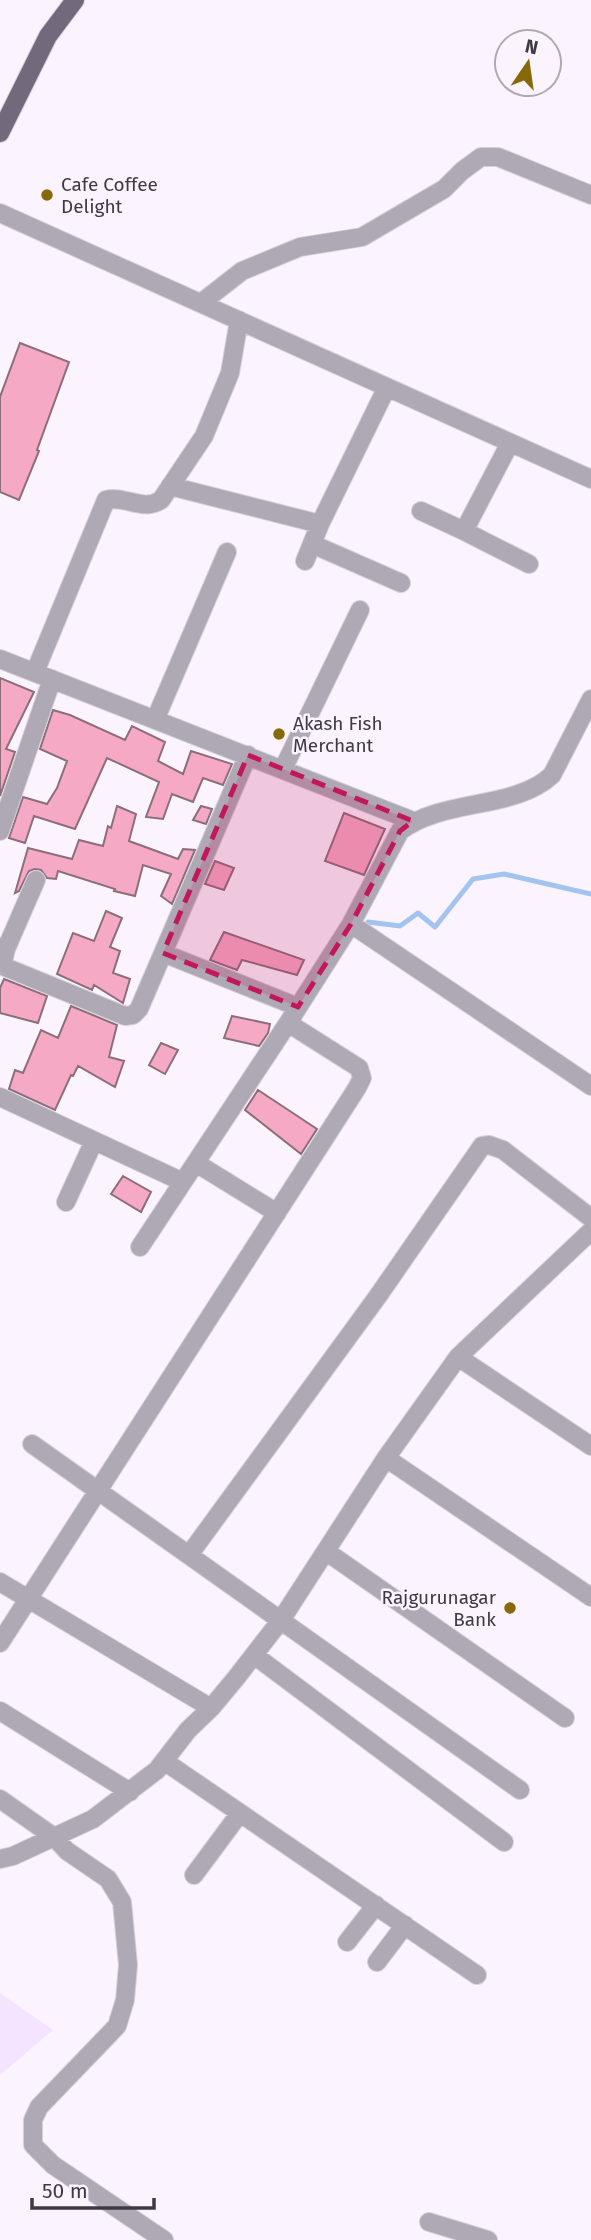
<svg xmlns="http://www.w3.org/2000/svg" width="591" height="2240" viewBox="0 0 591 2240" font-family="'Fira Sans',sans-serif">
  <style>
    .built { fill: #f4e4ff }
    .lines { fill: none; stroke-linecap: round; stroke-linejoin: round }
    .stream { stroke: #a4c4f0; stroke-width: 5 }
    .building { fill: #f6a9c4; stroke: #8c6e78; stroke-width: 2 }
    .minor-casing { stroke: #d5cfda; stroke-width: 20 }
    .major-casing { stroke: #d5cfda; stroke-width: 20 }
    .minor { stroke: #aea9b5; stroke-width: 18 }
    .major { stroke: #72697d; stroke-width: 18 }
    .marked { fill: #c2185b; fill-opacity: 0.2; stroke: #c2185b; stroke-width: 5; stroke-dasharray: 14 9; stroke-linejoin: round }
    .poi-dot { fill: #876a07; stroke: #fbf4ff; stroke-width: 2.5 }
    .labels { text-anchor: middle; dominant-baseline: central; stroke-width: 5; stroke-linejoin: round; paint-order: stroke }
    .poi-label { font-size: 19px; fill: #3f3944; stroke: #fbf4ff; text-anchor: start }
  </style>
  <rect width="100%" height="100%" fill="#fbf4ff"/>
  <!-- built -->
  <path class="built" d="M 0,1993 L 53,2030 L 0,2075 Z"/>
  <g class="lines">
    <!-- stream -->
    <path class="stream" d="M 368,922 L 400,926 L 418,913 L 435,927 L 473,879 L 504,874 L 591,894"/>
  </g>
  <!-- building -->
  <path class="building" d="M 20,343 L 69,362 L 37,450 L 39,451 L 19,500 L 0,492 L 0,397 Z
    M 0,678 L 34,692 L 6,749 L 15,752 L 0,796 Z
    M 53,710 L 70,715 L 125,740 L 132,726 L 165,742 L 158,761 L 183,774 L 191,751 L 232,764 L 223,785 L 203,778 L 193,802 L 172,794 L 163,819 L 146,817 L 159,782 L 107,758 L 75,829 L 34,816 L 25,843 L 9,838 L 23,797 L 47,804 L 57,788 L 67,761 L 40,749 Z
    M 117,806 L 136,814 L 129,841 L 178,859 L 183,849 L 195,850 L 172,904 L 161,896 L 171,874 L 143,865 L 135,896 L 114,891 L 115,889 L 58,871 L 56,879 L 47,878 L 41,870 L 35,869 L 29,871 L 19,891 L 15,893 L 28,848 L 72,859 L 79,840 L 103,846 L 108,826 L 111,828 Z
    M 201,806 L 212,809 L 206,824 L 193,820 Z
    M 344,813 L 385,829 L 364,875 L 325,861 Z
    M 215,861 L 234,868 L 224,890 L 205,884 Z
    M 106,911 L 122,918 L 110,947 L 120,951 L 113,973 L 130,979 L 123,1003 L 94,985 L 92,990 L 57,974 L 73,933 L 94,941 Z
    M 224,932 L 304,960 L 297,975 L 242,960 L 237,970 L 210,960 Z
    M 4,979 L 47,996 L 38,1023 L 0,1013 L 0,988 Z
    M 71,1006 L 117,1025 L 109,1057 L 124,1061 L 115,1087 L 78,1066 L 73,1076 L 71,1075 L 55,1110 L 9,1089 L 15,1070 L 23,1073 L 41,1030 L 58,1038 Z
    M 232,1016 L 270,1024 L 268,1033 L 259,1046 L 224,1038 Z
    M 161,1043 L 178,1050 L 165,1074 L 149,1065 Z
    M 258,1090 L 317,1129 L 301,1154 L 245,1110 Z
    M 123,1176 L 151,1192 L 141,1212 L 111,1194 Z"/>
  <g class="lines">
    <!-- minor casing -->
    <g class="minor-casing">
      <path id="minor" d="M 0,213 L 591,479
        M 201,303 L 242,271 L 300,247 L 362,237 L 444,189 L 462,171 L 481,157 L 498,157 L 591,195
        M 170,486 L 320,524
        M 421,511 L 464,531 L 510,443
        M 464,531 L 529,564
        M 312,544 L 401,583
        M 305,561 L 320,524 L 387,387
        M 0,659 L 413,821
        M 35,672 L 106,500 C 125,495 143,512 161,500 L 204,436 L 230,373 L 239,320
        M 155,720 L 227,552
        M 283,769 L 360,610
        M 0,831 L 52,679
        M 351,924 L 591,1086
        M 0,947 L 6,949 L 3,962 L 5,967 L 125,1016 L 133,1015 L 139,1009 L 248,755
        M 6,949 L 36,880
        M 163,953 L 298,1007
        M 0,1097 L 183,1182
        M 196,1163 L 277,1213
        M 66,1202 L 94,1141
        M 140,1247 L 288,1023
        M 458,1357 L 591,1446
        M 32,1444 L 520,1790
        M 386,1458 L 591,1597
        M 327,1552 L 565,1718
        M 189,1555 L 378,1296 L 482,1146 L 489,1145 L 503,1150 L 591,1218
        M 0,1582 L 211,1708
        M 0,1643 L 357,1088 L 362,1078 L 359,1068 L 288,1023 L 351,924 L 400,831 C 444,798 515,810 552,775 L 591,699
        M 254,1655 L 504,1842
        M 0,1711 L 130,1792
        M 164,1761 L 477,1975
        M 0,1799 L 54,1837 L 67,1851 L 108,1879 L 122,1902 L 128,1965 L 125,2000 L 117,2026 L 39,2107 L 33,2120 L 33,2145 L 53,2165 L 164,2240
        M 0,1859 L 13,1856 L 93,1819 L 157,1770 L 188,1730 L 211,1708 L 236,1678 L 281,1620 L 386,1458 L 458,1357 L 591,1231
        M 194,1875 L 240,1813
        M 347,1942 L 376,1905
        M 377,1962 L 405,1925
        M 429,2222 L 488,2240"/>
    </g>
    <!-- major casing -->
    <g class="major-casing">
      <path id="major" d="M 0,133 L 48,36 L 75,0"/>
    </g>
    <!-- minor -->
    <use href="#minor" class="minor"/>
    <!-- major -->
    <use href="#major" class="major"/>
  </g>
  <!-- marked area -->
  <path class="marked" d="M 248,755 L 413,821 L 400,831 L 351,924 L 298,1007 L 163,953 Z"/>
  <!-- markers -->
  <g class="poi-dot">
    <circle cx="47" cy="195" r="7"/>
    <circle cx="279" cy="734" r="7"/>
    <circle cx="510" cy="1608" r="7"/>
  </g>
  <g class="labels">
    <!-- poi labels -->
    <g class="poi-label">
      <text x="61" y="184">Cafe Coffee<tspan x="61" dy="22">Delight</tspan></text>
      <text x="293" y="723">Akash Fish<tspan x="293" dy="22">Merchant</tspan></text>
      <text x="496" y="1597" text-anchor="end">Rajgurunagar<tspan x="496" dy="22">Bank</tspan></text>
    </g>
  </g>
  <!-- north arrow -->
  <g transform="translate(528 63) rotate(13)"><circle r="33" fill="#fbf4ff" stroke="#b0a9b4" stroke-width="2"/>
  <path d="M0-5L12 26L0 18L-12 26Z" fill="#876a07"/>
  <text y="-10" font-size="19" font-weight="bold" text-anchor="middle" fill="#3f3944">N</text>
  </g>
  <!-- scale -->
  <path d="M32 2198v10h122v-10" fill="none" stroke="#3f3944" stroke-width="3.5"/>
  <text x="42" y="2198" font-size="21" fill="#3f3944" stroke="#fbf4ff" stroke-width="5" paint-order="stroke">50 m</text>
</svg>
